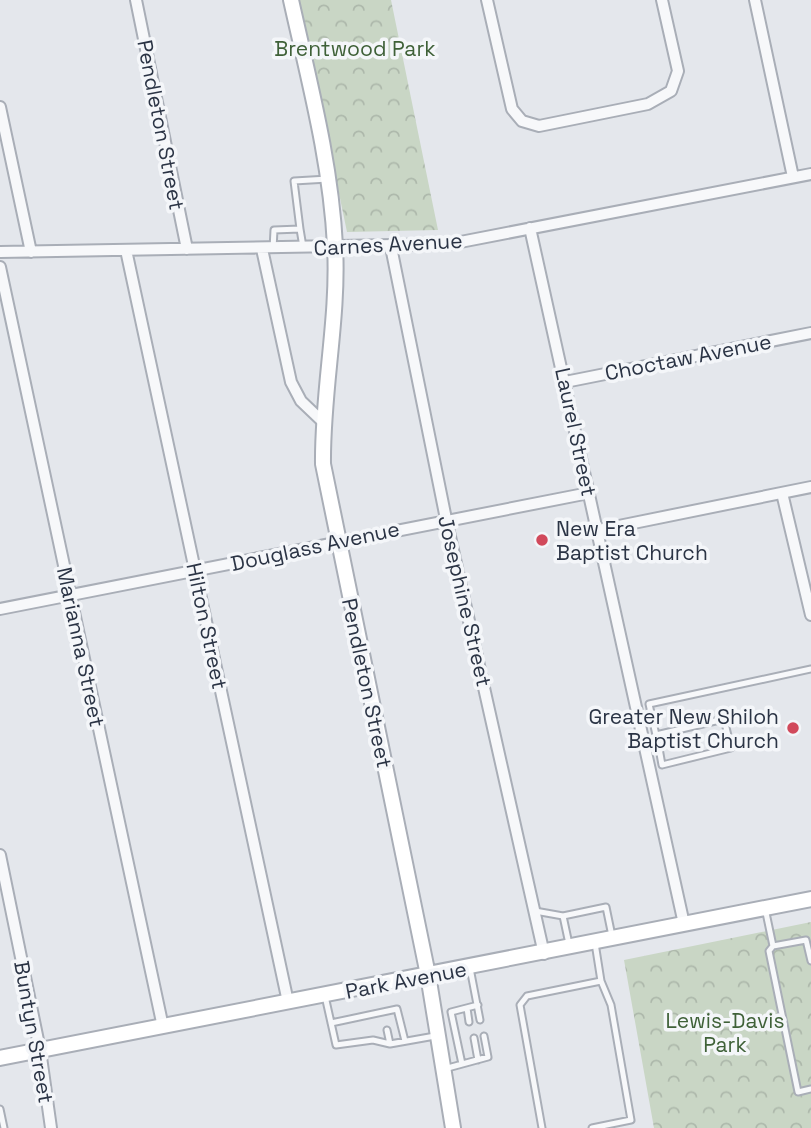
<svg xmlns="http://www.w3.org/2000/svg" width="811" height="1128" viewBox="0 0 811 1128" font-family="'Space Grotesk',sans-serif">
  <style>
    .park { fill: url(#park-crowns) }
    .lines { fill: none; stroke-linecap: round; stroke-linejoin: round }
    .service-casing { stroke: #a9aeb7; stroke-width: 9 }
    .minor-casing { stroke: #a9aeb7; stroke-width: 14 }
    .secondary-casing { stroke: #a9aeb7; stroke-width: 18 }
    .service { stroke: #f7f8fa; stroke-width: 5 }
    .minor { stroke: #f7f8fa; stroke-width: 10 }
    .secondary { stroke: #fff; stroke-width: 14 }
    .poi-dot { fill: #d1495b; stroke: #f4f6f9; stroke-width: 2.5 }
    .labels { text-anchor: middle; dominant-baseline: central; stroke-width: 7; stroke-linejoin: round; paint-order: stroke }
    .park-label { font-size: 21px; fill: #3f6138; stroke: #f4f6f9 }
    .street-label { font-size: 21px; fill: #2b3445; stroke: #f4f6f9 }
    .poi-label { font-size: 21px; fill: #2b3445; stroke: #f4f6f9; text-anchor: start }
  </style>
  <defs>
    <pattern id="park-crowns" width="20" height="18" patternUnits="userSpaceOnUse" patternTransform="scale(1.75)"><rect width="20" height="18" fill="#c9d6c5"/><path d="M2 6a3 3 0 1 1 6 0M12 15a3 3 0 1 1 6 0" fill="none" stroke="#adb8ab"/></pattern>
  </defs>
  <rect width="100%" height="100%" fill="#e4e7ec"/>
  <!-- park -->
  <path class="park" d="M 299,0 L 391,0 L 438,230 L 347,232 Z
    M 811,922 L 811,1128 L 654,1128 L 624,960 Z"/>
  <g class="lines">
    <!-- service casing -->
    <g class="service-casing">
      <path id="service" d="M 300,229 L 294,181 L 328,179
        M 273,249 L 274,230 L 300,229 L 303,247
        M 656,735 L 649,704 L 811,669
        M 646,750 L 659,748 L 662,765 L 731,748 L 724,719 L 656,735 L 659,748
        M 765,908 L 773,946 L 769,951 L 798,1092 L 811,1089
        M 535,911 L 563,916
        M 569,944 L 563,916 L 606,907 L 612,936
        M 773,946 L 806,940 L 811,961
        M 470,968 L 480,1020
        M 325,996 L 336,1045 L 373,1040 L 390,1044 L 435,1036
        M 467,1008 L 469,1022
        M 331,1023 L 397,1009 L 405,1041
        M 387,1030 L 390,1044
        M 474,1038 L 478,1060
        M 462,1064 L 451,1012 L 478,1005
        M 444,1069 L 488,1057 L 484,1036
        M 0,1109 L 4,1128
        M 542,1128 L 520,1005 L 527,996 L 601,981
        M 592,1128 L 631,1120 L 611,1005 L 601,981 L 595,943"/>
    </g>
    <!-- minor casing -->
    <g class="minor-casing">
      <path id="minor" d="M 136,0 L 187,249
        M 487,0 L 512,109 L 522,121 L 539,126 L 648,104 L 671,91 L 678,71 L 662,0
        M 755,0 L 793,177
        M 0,107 L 31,252
        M 530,228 L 684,924
        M 391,247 L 446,519 L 544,954
        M 262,249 L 291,382 L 301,401 L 322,421
        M 126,250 L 288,1002
        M 0,252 L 450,244 L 811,174
        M 0,267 L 163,1027
        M 565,382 L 811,333
        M 782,493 L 811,615
        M 599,530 L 811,487
        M 0,609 L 589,493
        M 0,855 L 40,1050 L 51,1128"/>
    </g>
    <!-- secondary casing -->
    <g class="secondary-casing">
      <path id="secondary" d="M 291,0 C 309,81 331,163 335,246 C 339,318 322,391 323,464 L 428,975 L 453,1128
        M 0,1058 L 811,899"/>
    </g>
    <!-- service -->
    <use href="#service" class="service"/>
    <!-- minor -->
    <use href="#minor" class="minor"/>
    <!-- secondary -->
    <use href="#secondary" class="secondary"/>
  </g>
  <!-- markers -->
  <g class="poi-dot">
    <circle cx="542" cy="540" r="7"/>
    <circle cx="793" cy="728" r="7"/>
  </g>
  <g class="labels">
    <!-- park labels -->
    <g class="park-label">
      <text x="355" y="48">Brentwood Park</text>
      <text x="725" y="1020">Lewis-Davis<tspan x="725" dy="24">Park</tspan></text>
    </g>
    <!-- street labels -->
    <g class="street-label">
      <text transform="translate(161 125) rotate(79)">Pendleton Street</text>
      <text transform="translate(388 244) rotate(-3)">Carnes Avenue</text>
      <text transform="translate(688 357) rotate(-11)">Choctaw Avenue</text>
      <text transform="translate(576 432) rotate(78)">Laurel Street</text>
      <text transform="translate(315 546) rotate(-12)">Douglass Avenue</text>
      <text transform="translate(465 601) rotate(77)">Josephine Street</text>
      <text transform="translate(207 626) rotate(78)">Hilton Street</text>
      <text transform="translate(81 647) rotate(78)">Marianna Street</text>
      <text transform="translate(367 683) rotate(78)">Pendleton Street</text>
      <text transform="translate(406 980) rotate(-11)">Park Avenue</text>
      <text transform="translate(34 1032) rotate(80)">Buntyn Street</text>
    </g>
    <!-- poi labels -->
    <g class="poi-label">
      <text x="556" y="528">New Era<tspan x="556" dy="24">Baptist Church</tspan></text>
      <text x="779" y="716" text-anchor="end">Greater New Shiloh<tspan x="779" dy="24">Baptist Church</tspan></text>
    </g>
  </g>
</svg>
